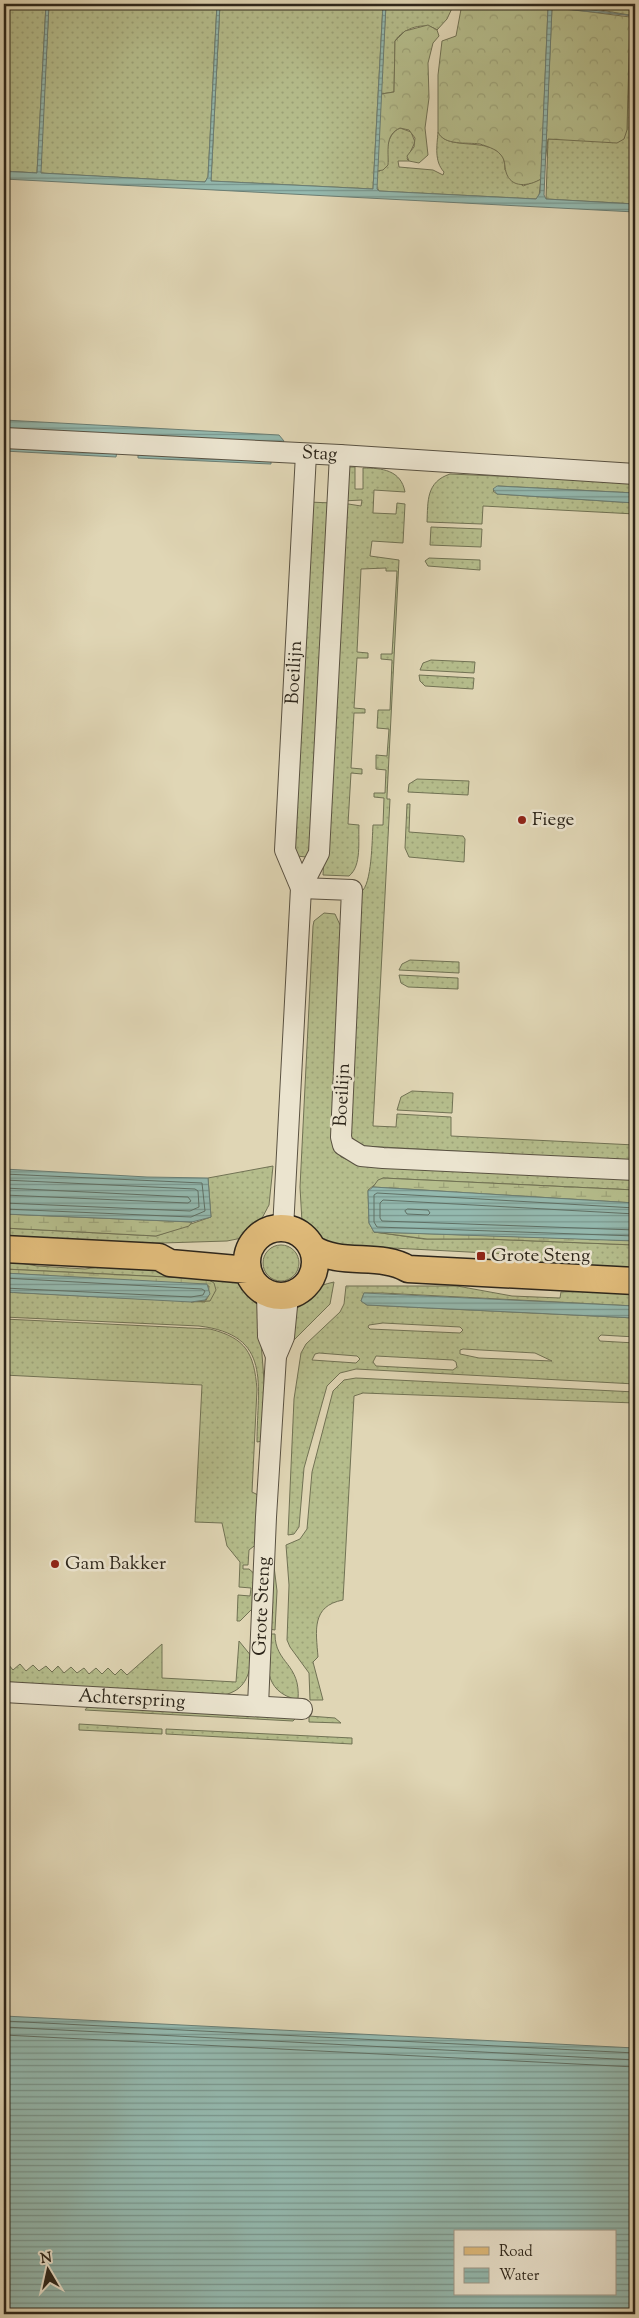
<svg xmlns="http://www.w3.org/2000/svg" width="639" height="2318" viewBox="0 0 639 2318" font-family="'Sorts Mill Goudy',serif">
  <style>
    .grass { fill: url(#grass-dots); stroke: #717254; fill-rule: evenodd }
    .forest { fill: url(#forest-crowns); stroke: #717254 }
    .wetland { fill: url(#wetland-marsh); stroke: #717254 }
    .water { fill: url(#water-rules); stroke: #6b7e74; fill-rule: evenodd }
    .lines { fill: none; stroke-linecap: round; stroke-linejoin: round }
    .shore { stroke: #607065; stroke-width: 1 }
    .minor-casing { stroke: #5a5242; stroke-width: 22 }
    .major-casing { stroke: #2d261b; stroke-width: 29 }
    .minor { stroke: #ebe4cf; stroke-width: 20 }
    .major { stroke: #e0bb7a; stroke-width: 26 }
    .poi-dot { fill: #8f2418; stroke: #ebe4cf; stroke-width: 2 }
    .labels { text-anchor: middle; dominant-baseline: central; stroke-width: 5; stroke-linejoin: round; paint-order: stroke }
    .street-label { font-size: 19px; fill: #2d261b; stroke: #ebe4cf }
    .poi-label { font-size: 19px; fill: #2d261b; stroke: #ebe4cf; text-anchor: start }
  </style>
  <defs>
    <pattern id="grass-dots" width="8" height="8" patternUnits="userSpaceOnUse" patternTransform="scale(1.25)"><rect width="8" height="8" fill="#b5bd8c"/><path d="M2 2h.1M6 6h.1" fill="none" stroke="#9ca278" stroke-width="1.8" stroke-linecap="round"/></pattern>
    <pattern id="forest-crowns" width="20" height="18" patternUnits="userSpaceOnUse" patternTransform="scale(1.25)"><rect width="20" height="18" fill="#b5bd8c"/><path d="M2 6a3 3 0 1 1 6 0M12 15a3 3 0 1 1 6 0" fill="none" stroke="#9ca278"/></pattern>
    <pattern id="wetland-marsh" width="20" height="14" patternUnits="userSpaceOnUse" patternTransform="scale(1.25)"><rect width="20" height="14" fill="#b5bd8c"/><path d="M1 5h8M5 5V1M11 12h8M15 12V8" fill="none" stroke="#9ca278"/></pattern>
    <pattern id="water-rules" width="6" height="5" patternUnits="userSpaceOnUse" patternTransform="scale(1.25)"><rect width="6" height="5" fill="#94b9af"/><path d="M0 2.5h6" fill="none" stroke="#79968e"/></pattern>
  </defs>
  <rect width="100%" height="100%" fill="#e0d6b5"/>
  <filter id="stains"><feTurbulence type="fractalNoise" baseFrequency=".004" numOctaves="4"/><feColorMatrix values="0 0 0 0 .2 0 0 0 0 .09 0 0 0 0 .02 0 0 0 .5 -.17"/></filter>
  <radialGradient id="worn" r=".72"><stop offset=".6" stop-color="#630" stop-opacity="0"/><stop offset="1" stop-color="#630" stop-opacity=".3"/></radialGradient>
  <!-- grass -->
  <path class="grass" d="M 4,4 L 46,4 L 37,173 L 4,171 Z
    M 49,4 L 217,4 L 208,177 L 205,182 L 40,173 Z
    M 220,4 L 383,4 L 373,189 L 211,181 Z
    M 386,4 L 454,4 L 447,19 L 437,30 C 425,21 403,28 395,41 L 394,92 L 381,94 Z
    M 566,4 L 605,4 L 635,8 L 635,16 Z
    M 630,17 L 635,18 L 635,204 L 546,199 L 548,139 L 576,139 L 627,130 Z
    M 400,128 L 411,132 L 415,142 L 407,159 L 409,161 L 398,161 L 399,167 L 433,170 L 443,175 L 444,172 C 434,161 437,146 438,132 C 448,155 507,130 505,170 L 523,186 L 541,179 L 539,196 L 536,199 L 379,191 L 376,185 L 377,171 L 380,171 L 388,162 C 386,150 387,134 400,128 Z
    M 344,467 L 355,467 L 355,489 L 363,489 L 363,468 C 382,468 401,470 405,492 L 374,490 L 373,513 L 396,514 L 397,503 L 405,504 L 403,543 L 372,541 L 370,556 L 399,560 L 387,796 L 387,799 L 390,799 L 373,1126 L 396,1127 L 397,1114 L 451,1117 L 451,1136 L 635,1145 L 635,1161 L 364,1146 L 360,1145 L 350,1136 L 361,892 C 372,885 372,839 373,825 L 383,825 L 384,798 L 374,797 L 374,793 L 385,793 L 386,770 L 376,769 L 376,755 L 387,756 L 389,729 L 377,728 L 378,710 L 390,710 L 392,660 L 381,659 L 381,654 L 392,654 L 397,571 L 386,571 L 386,568 L 361,569 L 357,652 L 368,653 L 368,658 L 357,658 L 354,708 L 365,709 L 365,713 L 354,713 L 351,768 L 362,769 L 362,774 L 351,773 L 348,824 L 359,825 C 358,840 362,866 349,876 L 323,875 L 342,503 L 361,506 L 362,500 L 342,501 Z
    M 450,474 L 635,482 L 635,493 L 498,486 L 493,491 L 497,494 L 635,503 L 635,514 L 483,506 L 482,524 L 427,522 C 428,501 426,482 450,474 Z
    M 308,502 L 333,503 L 315,850 L 306,857 L 297,856 L 290,847 Z
    M 431,527 L 482,529 L 481,547 L 430,545 Z
    M 429,558 L 480,560 L 480,570 L 428,566 L 425,561 Z
    M 431,660 L 475,662 L 474,673 L 420,670 L 423,663 Z
    M 419,675 L 474,678 L 473,689 L 425,686 L 420,681 Z
    M 417,779 L 469,781 L 468,795 L 408,792 L 409,784 Z
    M 407,804 L 410,804 L 409,832 L 463,836 L 465,839 L 464,862 L 409,857 L 405,848 Z
    M 324,913 L 335,914 L 341,927 L 333,1146 L 341,1157 L 356,1163 L 635,1177 L 635,1190 L 383,1178 L 368,1190 L 369,1223 L 374,1232 L 424,1239 L 486,1239 L 635,1245 L 635,1273 L 575,1270 L 525,1260 L 525,1255 L 336,1245 L 316,1242 L 302,1222 L 300,1187 L 313,926 L 314,921 Z
    M 410,960 L 459,962 L 459,973 L 399,970 L 402,964 Z
    M 399,975 L 458,978 L 458,989 L 408,987 L 401,983 Z
    M 412,1091 L 453,1093 L 452,1113 L 397,1110 L 401,1097 Z
    M 273,1166 L 269,1205 L 261,1220 L 247,1237 L 227,1241 L 98,1245 L 4,1240 L 4,1228 L 156,1236 L 211,1217 L 208,1178 Z
    M263 1263a18 18 0 1 1 36 0a18 18 0 1 1-36 0Z
    M 4,1260 L 37,1266 L 85,1269 L 120,1264 L 237,1279 L 248,1288 L 258,1303 L 265,1393 L 263,1441 L 257,1442 C 257,1384 273,1335 199,1326 L 4,1317 L 4,1292 L 205,1302 L 207,1279 L 4,1269 Z
    M 334,1282 L 330,1304 L 291,1343 C 295,1310 296,1290 334,1282 Z
    M 346,1286 L 457,1286 L 512,1296 L 560,1298 L 561,1292 L 635,1290 L 635,1306 L 382,1293 L 364,1293 L 361,1301 L 367,1305 L 635,1318 L 635,1337 L 601,1335 L 598,1338 L 600,1341 L 635,1343 L 635,1384 L 356,1369 L 340,1373 L 327,1386 L 304,1468 L 299,1527 L 294,1534 L 288,1535 L 294,1399 L 301,1353 L 306,1344 L 340,1312 L 344,1304 ZM 383,1323 L 460,1327 L 463,1330 L 460,1333 L 370,1329 L 368,1327 L 369,1325 ZM 463,1349 L 535,1353 L 552,1361 L 479,1358 L 460,1354 L 460,1350 ZM 319,1353 L 357,1356 L 360,1359 L 356,1363 L 312,1360 L 315,1354 ZM 376,1356 L 453,1360 L 456,1362 L 457,1367 L 453,1370 L 376,1366 L 373,1362 Z
    M 4,1319 L 210,1329 C 246,1338 254,1353 257,1389 L 252,1492 L 260,1496 L 258,1543 L 249,1550 L 248,1565 L 243,1565 L 243,1569 L 249,1569 L 256,1575 L 254,1607 L 240,1621 L 237,1621 L 238,1595 L 250,1596 L 251,1588 L 239,1587 L 240,1562 L 227,1546 L 222,1523 L 195,1522 L 202,1385 L 4,1375 Z
    M 356,1378 L 635,1392 L 635,1403 L 363,1393 L 354,1396 L 343,1600 C 311,1606 316,1631 318,1657 L 313,1662 L 323,1700 L 310,1700 L 309,1673 L 290,1647 L 287,1640 L 289,1585 L 286,1545 L 300,1539 L 307,1529 L 312,1472 L 333,1391 L 344,1380 Z
    M 273,1558 L 277,1591 L 275,1630 L 269,1629 Z
    M 269,1634 L 275,1634 C 275,1664 301,1663 298,1700 C 261,1691 268,1663 269,1634 Z
    M 239,1641 L 252,1657 C 249,1676 245,1690 224,1695 L 4,1684 L 4,1667 L 8,1664 L 13,1670 L 20,1664 L 26,1671 L 33,1665 L 39,1671 L 46,1666 L 52,1672 L 58,1666 L 64,1673 L 71,1667 L 77,1673 L 84,1668 L 89,1674 L 96,1668 L 102,1674 L 108,1668 L 115,1675 L 121,1669 L 127,1675 L 162,1644 L 162,1678 L 236,1682 Z
    M 89,1705 L 297,1717 L 293,1721 L 85,1710 Z
    M 309,1716 L 335,1718 L 341,1723 L 309,1722 Z
    M 79,1724 L 162,1729 L 162,1734 L 79,1730 Z
    M 166,1729 L 352,1738 L 352,1744 L 166,1734 Z"/>
  <!-- forest -->
  <path class="forest" d="M 462,4 L 528,4 L 548,8 L 541,179 C 529,186 511,189 506,172 C 504,165 506,160 500,154 C 496,149 486,146 480,144 C 467,142 444,146 438,132 L 438,75 L 442,41 L 456,36 Z
    M 552,7 L 630,17 L 627,130 L 624,139 L 617,143 L 548,139 L 545,162 Z
    M 428,25 L 437,30 L 439,36 L 433,43 L 428,63 L 429,98 L 425,128 L 428,155 L 419,163 L 409,161 L 407,156 L 414,147 L 415,138 L 409,130 L 400,128 C 384,135 389,152 388,165 L 383,170 L 377,171 L 381,94 L 394,92 L 395,41 L 405,31 Z"/>
  <!-- wetland -->
  <path class="wetland" d="M 383,1178 L 635,1190 L 635,1203 L 373,1187 L 378,1180 Z
    M 4,1214 L 192,1222 L 189,1226 L 156,1236 L 4,1228 Z
    M 374,1232 L 622,1240 L 635,1241 L 635,1245 L 486,1239 L 427,1239 Z
    M 4,1269 L 207,1279 L 214,1283 L 216,1290 L 210,1301 L 191,1302 L 206,1300 L 208,1297 L 209,1286 L 4,1273 Z"/>
  <!-- water -->
  <path class="water" d="M 46,4 L 49,4 L 41,173 L 205,182 L 208,177 L 217,4 L 220,4 L 211,181 L 373,189 L 383,4 L 386,4 L 377,189 L 379,191 L 536,199 L 540,193 L 548,8 L 528,4 L 550,4 L 635,16 L 552,8 L 544,195 L 546,199 L 635,204 L 635,212 L 4,179 L 4,171 L 37,173 Z
    M 4,420 L 279,435 L 284,441 L 282,444 L 4,433 Z
    M 4,445 L 117,451 L 116,457 L 4,451 Z
    M 138,453 L 271,461 L 271,464 L 138,458 Z
    M 497,486 L 635,493 L 635,503 L 497,494 L 493,489 Z
    M 4,1169 L 147,1177 L 208,1178 L 211,1217 L 192,1222 L 4,1214 Z
    M 373,1187 L 635,1203 L 635,1241 L 374,1232 L 369,1223 L 368,1191 Z
    M 4,1273 L 207,1284 L 210,1294 L 205,1300 L 191,1302 L 4,1292 Z
    M 364,1293 L 635,1306 L 635,1318 L 367,1305 L 361,1301 Z
    M 4,2016 L 635,2048 L 635,2314 L 4,2314 ZM 455,2232 L 615,2232 L 615,2294 L 455,2294 Z"/>
  <g class="lines">
    <!-- shore -->
    <path class="shore" d="M 4,1174 L 202,1183 L 205,1211 L 191,1217 L 4,1209
      M 4,1180 L 195,1189 L 198,1191 L 199,1207 L 190,1211 L 4,1203
      M 4,1188 L 188,1197 L 191,1201 L 188,1203 L 4,1195
      M 635,1208 L 377,1193 L 374,1195 L 374,1222 L 377,1227 L 635,1236
      M 408,1209 L 428,1210 L 430,1213 L 428,1215 L 407,1214 L 405,1211 Z
      M 635,1214 L 383,1200 L 380,1203 L 380,1218 L 382,1221 L 635,1230
      M 4,1278 L 202,1289 L 205,1291 L 203,1295 L 191,1297 L 4,1288
      M 4,2021 L 635,2053
      M 4,2027 L 635,2060
      M 4,2035 L 635,2067"/>
    <!-- minor casing -->
    <g class="minor-casing">
      <g id="minor">
        <path id="s1" d="M 4,438 L 340,455 L 635,474"/>
        <path d="M 301,888 L 352,890 L 341,1137 L 343,1145 L 361,1156 L 383,1158 L 635,1170"/>
        <path id="s2" d="M 301,888 L 285,850 L 306,454"/>
        <path d="M 283,1229 L 301,888 L 319,853 L 340,455"/>
        <path d="M 267,1293 L 268,1336 L 276,1356"/>
        <path id="s3" d="M 4,1692 L 302,1709"/>
        <path id="s4" d="M 258,1706 L 266,1517 L 276,1356 L 284,1337 L 288,1296"/>
      </g>
    </g>
    <!-- major casing -->
    <g class="major-casing">
      <path id="major" d="M247 1262a34 34 0 1 1 68 0a34 34 0 1 1-68 0Z
        M 312,1248 C 340,1267 380,1252 408,1269 L 635,1281
        M 4,1249 L 159,1257 L 170,1263 L 248,1270"/>
    </g>
    <!-- minor -->
    <use href="#minor" class="minor"/>
    <!-- major -->
    <use href="#major" class="major"/>
  </g>
  <!-- markers -->
  <g class="poi-dot">
    <circle cx="522" cy="820" r="5"/>
    <rect x="476" y="1251" width="10" height="10" rx="2.5"/>
    <circle cx="55" cy="1564" r="5"/>
  </g>
  <g class="labels">
    <!-- street labels -->
    <g class="street-label">
      <text stroke="none"><textPath href="#s1" startOffset="316">Stag</textPath></text>
      <text stroke="none"><textPath href="#s2" startOffset="219">Boeilijn</textPath></text>
      <text transform="translate(343 1095) rotate(-87)">Boeilijn</text>
      <text stroke="none"><textPath href="#s4" startOffset="100">Grote Steng</textPath></text>
      <text stroke="none"><textPath href="#s3" startOffset="128">Achterspring</textPath></text>
    </g>
    <!-- poi labels -->
    <g class="poi-label">
      <text x="532" y="820">Fiege</text>
      <text x="491" y="1256">Grote Steng</text>
      <text x="65" y="1564">Gam Bakker</text>
    </g>
  </g>
  <!-- margin -->
  <rect width="639" height="2318" fill="none" stroke="#e0d6b5" stroke-width="20"/>
  <rect x="5" y="5" width="629" height="2308" fill="none" stroke="#2d261b" stroke-width="2.5"/>
  <rect x="10" y="10" width="619" height="2298" fill="none" stroke="#2d261b"/>
  <!-- legend -->
  <rect x="454" y="2230" width="162" height="65" fill="#ebe4cf" stroke="#9f9887"/>
  <rect x="464" y="2247" width="25" height="8" fill="#e0bb7a" stroke="#9f9887"/>
  <text x="499" y="2256" font-size="15" fill="#2d261b">Road</text>
  <rect x="464" y="2268" width="25" height="15" fill="url(#water-rules)" stroke="#9f9887"/>
  <text x="499" y="2280" font-size="15" fill="#2d261b">Water</text>
  <!-- north arrow -->
  <g transform="translate(48 2270) rotate(351)" stroke="#ebe4cf" stroke-width="4" paint-order="stroke">
  <path d="M0-4L9 19L0 12L-9 19Z" fill="#2d261b"/>
  <text y="-8" font-size="14" font-weight="bold" text-anchor="middle" fill="#2d261b">N</text>
  </g>
  <rect width="100%" height="100%" filter="url(#stains)"/>
  <rect width="100%" height="100%" fill="url(#worn)"/>
</svg>
